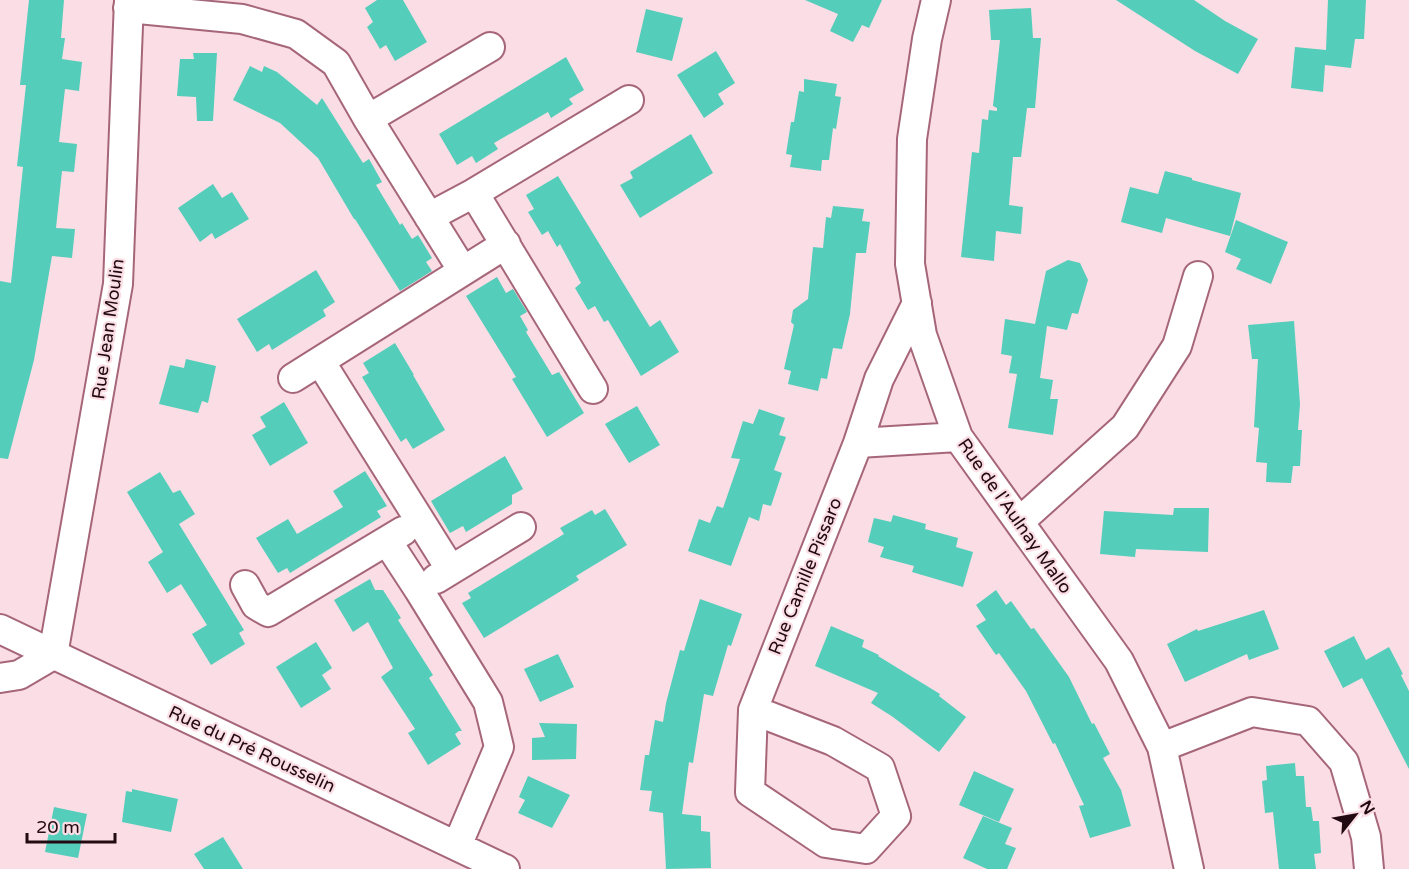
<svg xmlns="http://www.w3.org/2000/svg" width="1409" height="869" viewBox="0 0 1409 869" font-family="'Varela Round',sans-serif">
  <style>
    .building { fill: #54cdba }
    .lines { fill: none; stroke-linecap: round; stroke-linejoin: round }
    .street-casing { stroke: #a66679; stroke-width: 32 }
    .street { stroke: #fff; stroke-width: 28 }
    .labels { text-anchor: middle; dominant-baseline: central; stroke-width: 4.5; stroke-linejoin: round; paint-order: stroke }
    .street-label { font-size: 18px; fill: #220a12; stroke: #fbdde5 }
  </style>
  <rect width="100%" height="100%" fill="#fbdde5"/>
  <!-- building -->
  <path class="building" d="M 29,0 L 64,0 L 61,38 L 65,38 L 62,59 L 82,62 L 79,91 L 65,89 L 59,142 L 77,144 L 74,172 L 62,171 L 56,228 L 75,229 L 72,258 L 52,256 L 34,360 L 8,459 L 0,458 L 0,281 L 11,283 L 23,167 L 17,166 L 26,85 L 20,85 Z
    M 377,0 L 403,0 L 427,42 L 395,61 L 386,45 L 380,49 L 367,27 L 373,22 L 365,8 Z
    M 805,0 L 882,0 L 869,28 L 862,25 L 853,42 L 830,31 L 838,14 Z
    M 1116,0 L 1194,0 L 1225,21 L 1258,39 L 1238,74 L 1195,51 Z
    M 1328,0 L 1366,0 L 1364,39 L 1355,39 L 1351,68 L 1325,65 L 1323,92 L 1291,88 L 1295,47 L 1326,50 Z
    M 1031,8 L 1033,38 L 1041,38 L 1035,108 L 1027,108 L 1021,157 L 1013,157 L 1009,205 L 1023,207 L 1021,234 L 996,231 L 994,261 L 961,257 L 972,152 L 979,153 L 982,119 L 988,120 L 989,110 L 997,111 L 997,108 L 993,106 L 1000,40 L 991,40 L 989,10 Z
    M 646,9 L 683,18 L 672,61 L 636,52 Z
    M 716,51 L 735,83 L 718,94 L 724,104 L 704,118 L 677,75 Z
    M 193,53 L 217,53 L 213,121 L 197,121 L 196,97 L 177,96 L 180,59 L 194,59 Z
    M 566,57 L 584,90 L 569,99 L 573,104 L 551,118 L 548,112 L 494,143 L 498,149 L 476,163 L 472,156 L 457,165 L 439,134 Z
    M 250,66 L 262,72 L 264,66 L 277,72 L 317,105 L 322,98 L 363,163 L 369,159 L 382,182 L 376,185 L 400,225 L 402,223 L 412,239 L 418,235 L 432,258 L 426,262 L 432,271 L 400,291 L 355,219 L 354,219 L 318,158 L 280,123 L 233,100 Z
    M 804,79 L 837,84 L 835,96 L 841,97 L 836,129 L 833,128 L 829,160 L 822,160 L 821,171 L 790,167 L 792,155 L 786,154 L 791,122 L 794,122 L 799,91 L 804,92 Z
    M 691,134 L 713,173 L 640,218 L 620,185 L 633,178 L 630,172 Z
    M 1165,171 L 1192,178 L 1192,180 L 1241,193 L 1230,236 L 1166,218 L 1162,233 L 1121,222 L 1130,187 L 1158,194 Z
    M 558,176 L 650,327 L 660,320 L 679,352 L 641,376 L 608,320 L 604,322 L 595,306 L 588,310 L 575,288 L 581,283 L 560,244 L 557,247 L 548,231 L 542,235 L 528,212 L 534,209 L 526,195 Z
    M 213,184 L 222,198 L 232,192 L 249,219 L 215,239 L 212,233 L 200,242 L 178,208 Z
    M 833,206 L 864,209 L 862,221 L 870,222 L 866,253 L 856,253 L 850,314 L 842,349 L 833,348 L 827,379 L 821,378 L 818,391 L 788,384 L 791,371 L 784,369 L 794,325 L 791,322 L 793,310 L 808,299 L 813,247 L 823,248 L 826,217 L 831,218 Z
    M 1236,220 L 1288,242 L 1271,284 L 1236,269 L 1241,259 L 1225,252 Z
    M 1068,260 L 1080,263 L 1088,280 L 1078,314 L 1072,313 L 1067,330 L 1047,326 L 1040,378 L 1053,380 L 1050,399 L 1058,399 L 1053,435 L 1008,428 L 1017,374 L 1009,373 L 1012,356 L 1001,354 L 1005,319 L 1035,324 L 1046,271 Z
    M 316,270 L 335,302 L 323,310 L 326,316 L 272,350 L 269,344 L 257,352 L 237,319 Z
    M 497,277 L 506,293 L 513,289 L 527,312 L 520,316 L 528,330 L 526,332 L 552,375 L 559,372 L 584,413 L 547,437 L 512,379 L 516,377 L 466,296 Z
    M 1294,321 L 1300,404 L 1298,430 L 1302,430 L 1300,466 L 1293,466 L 1291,483 L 1266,482 L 1267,463 L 1256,462 L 1259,428 L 1254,427 L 1258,359 L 1252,359 L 1248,325 Z
    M 395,343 L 414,375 L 413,375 L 445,430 L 413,449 L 406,438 L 401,442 L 362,377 L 369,373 L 363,363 Z
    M 186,359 L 216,366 L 208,403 L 202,401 L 198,413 L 159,404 L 170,365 L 184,368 Z
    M 284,402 L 308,443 L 270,466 L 252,435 L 266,427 L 260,417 Z
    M 637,406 L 660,445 L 629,463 L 605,424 Z
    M 759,409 L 785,418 L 779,435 L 786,437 L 774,470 L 782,473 L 771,506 L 763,504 L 759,521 L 749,517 L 731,566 L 688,551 L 699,519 L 710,523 L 717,506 L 723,508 L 740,459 L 731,458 L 743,421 L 753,424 Z
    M 505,456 L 523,489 L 512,495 L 512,504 L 466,532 L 463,526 L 450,533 L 431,501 Z
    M 365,471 L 387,506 L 377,511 L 381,517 L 290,573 L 287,568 L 278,573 L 256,538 L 288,519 L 297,534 L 343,507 L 333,491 Z
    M 160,472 L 173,493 L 180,490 L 195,514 L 179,524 L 244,630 L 239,633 L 245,644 L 211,665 L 192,634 L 207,625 L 181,584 L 167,593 L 148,562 L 163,552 L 127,492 Z
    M 1174,508 L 1209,508 L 1208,552 L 1136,549 L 1135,557 L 1100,554 L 1104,511 L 1173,515 Z
    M 605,509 L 627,545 L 576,576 L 579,580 L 484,638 L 462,603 L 471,598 L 468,593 L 564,534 L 560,528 L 592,510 L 595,515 Z
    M 893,515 L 926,524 L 925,529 L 958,538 L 956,547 L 973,552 L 963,587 L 912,572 L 914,566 L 880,557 L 884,547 L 868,542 L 874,518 L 891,522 Z
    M 370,579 L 375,590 L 383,590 L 401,618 L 398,620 L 433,675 L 429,678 L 462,731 L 459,731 L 455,734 L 461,744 L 428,765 L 408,733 L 415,729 L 381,677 L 393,668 L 368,622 L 353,632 L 334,600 Z
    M 996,590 L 1006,605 L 1011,601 L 1031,629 L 1034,628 L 1069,677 L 1092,724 L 1094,723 L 1110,754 L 1103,758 L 1121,790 L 1131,826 L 1090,838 L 1079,806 L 1084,805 L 1055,743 L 1053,744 L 1026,691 L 999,653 L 996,655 L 976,626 L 986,620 L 976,605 Z
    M 700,599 L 742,614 L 731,646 L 728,645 L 713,696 L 704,694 L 693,763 L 689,762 L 682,814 L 701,816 L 701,831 L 710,832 L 711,868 L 666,869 L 663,813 L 649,811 L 652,791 L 640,790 L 645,755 L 649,755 L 655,720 L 663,722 L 666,703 L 680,650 L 684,651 Z
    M 1264,610 L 1279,649 L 1249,660 L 1247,654 L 1185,682 L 1167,644 L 1197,629 L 1198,631 Z
    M 831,626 L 864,640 L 862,647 L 879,655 L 878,656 L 940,694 L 939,696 L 966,717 L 939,752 L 893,717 L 871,703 L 878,693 L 815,666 Z
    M 1354,636 L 1366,660 L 1389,647 L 1403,674 L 1401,675 L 1409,691 L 1409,769 L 1362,678 L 1343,688 L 1324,651 Z
    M 316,642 L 332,668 L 322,675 L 331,689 L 301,708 L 276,667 Z
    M 558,654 L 574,687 L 540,702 L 524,669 Z
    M 539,723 L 577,724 L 576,759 L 532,760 L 532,738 L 545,737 Z
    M 1295,763 L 1296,776 L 1304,776 L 1306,807 L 1311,807 L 1313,821 L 1319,821 L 1321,853 L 1314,854 L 1316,869 L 1279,869 L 1273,812 L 1265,813 L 1262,781 L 1267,780 L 1266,766 Z
    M 974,771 L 1014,789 L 999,822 L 959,805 Z
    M 528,776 L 570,795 L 552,828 L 518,813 L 525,800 L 519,797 Z
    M 132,789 L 178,799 L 171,832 L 122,822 L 126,791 L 132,792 Z
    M 54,807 L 87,814 L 78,858 L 45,852 Z
    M 983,816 L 1012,828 L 1005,844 L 1016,848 L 1007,869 L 987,869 L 963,858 Z
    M 223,837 L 243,869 L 204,869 L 194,854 Z"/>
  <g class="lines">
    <!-- street casing -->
    <g class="street-casing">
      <path id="street" d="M 936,0 L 927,39 L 912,139 L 910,264 L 922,335 L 958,437 L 1119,661 L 1162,747 L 1189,869
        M 128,8 L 242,19 L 296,34 L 336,63 L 368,119 L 463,271
        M 368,119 L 490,47
        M 474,193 L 593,389
        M 429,217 L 474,193 L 629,100
        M 320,361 L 451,570
        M 293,378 L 506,244
        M 858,443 L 958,437
        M 1019,522 L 1125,427 L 1177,346 L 1198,276
        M 387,541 L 419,590 L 488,702 L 499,747 L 457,846
        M 436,579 L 521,527
        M 245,585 L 256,605 L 268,612 L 403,531
        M 0,629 L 505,869
        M 0,678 L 19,675 L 53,655 L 118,284 L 129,0
        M 753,710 L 833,741 L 880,768 L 896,816 L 866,849 L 826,843 L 750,792 L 753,710 L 858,443 L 879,379 L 917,303
        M 1162,747 L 1252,712 L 1308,721 L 1344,762 L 1366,837 L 1369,869"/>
    </g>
    <!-- street -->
    <use href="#street" class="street"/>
  </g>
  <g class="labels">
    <!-- street labels -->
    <g class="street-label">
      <text transform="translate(108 329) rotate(-82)">Rue Jean Moulin</text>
      <text transform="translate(1015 516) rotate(55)">Rue de l'Aulnay Mallo</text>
      <text transform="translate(805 576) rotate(-68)">Rue Camille Pissaro</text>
      <text transform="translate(252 749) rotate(25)">Rue du Pré Rousselin</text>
    </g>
  </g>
  <!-- north arrow -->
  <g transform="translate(1355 815) rotate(59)" stroke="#fbdde5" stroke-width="4.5" paint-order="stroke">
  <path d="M0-4.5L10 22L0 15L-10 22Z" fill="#220a12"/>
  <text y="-9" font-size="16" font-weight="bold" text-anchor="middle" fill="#220a12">N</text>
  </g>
  <!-- scale -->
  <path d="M27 833v9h88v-9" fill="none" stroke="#220a12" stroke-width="3"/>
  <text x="36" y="833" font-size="18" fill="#220a12" stroke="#fbdde5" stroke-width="4.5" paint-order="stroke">20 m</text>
</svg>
